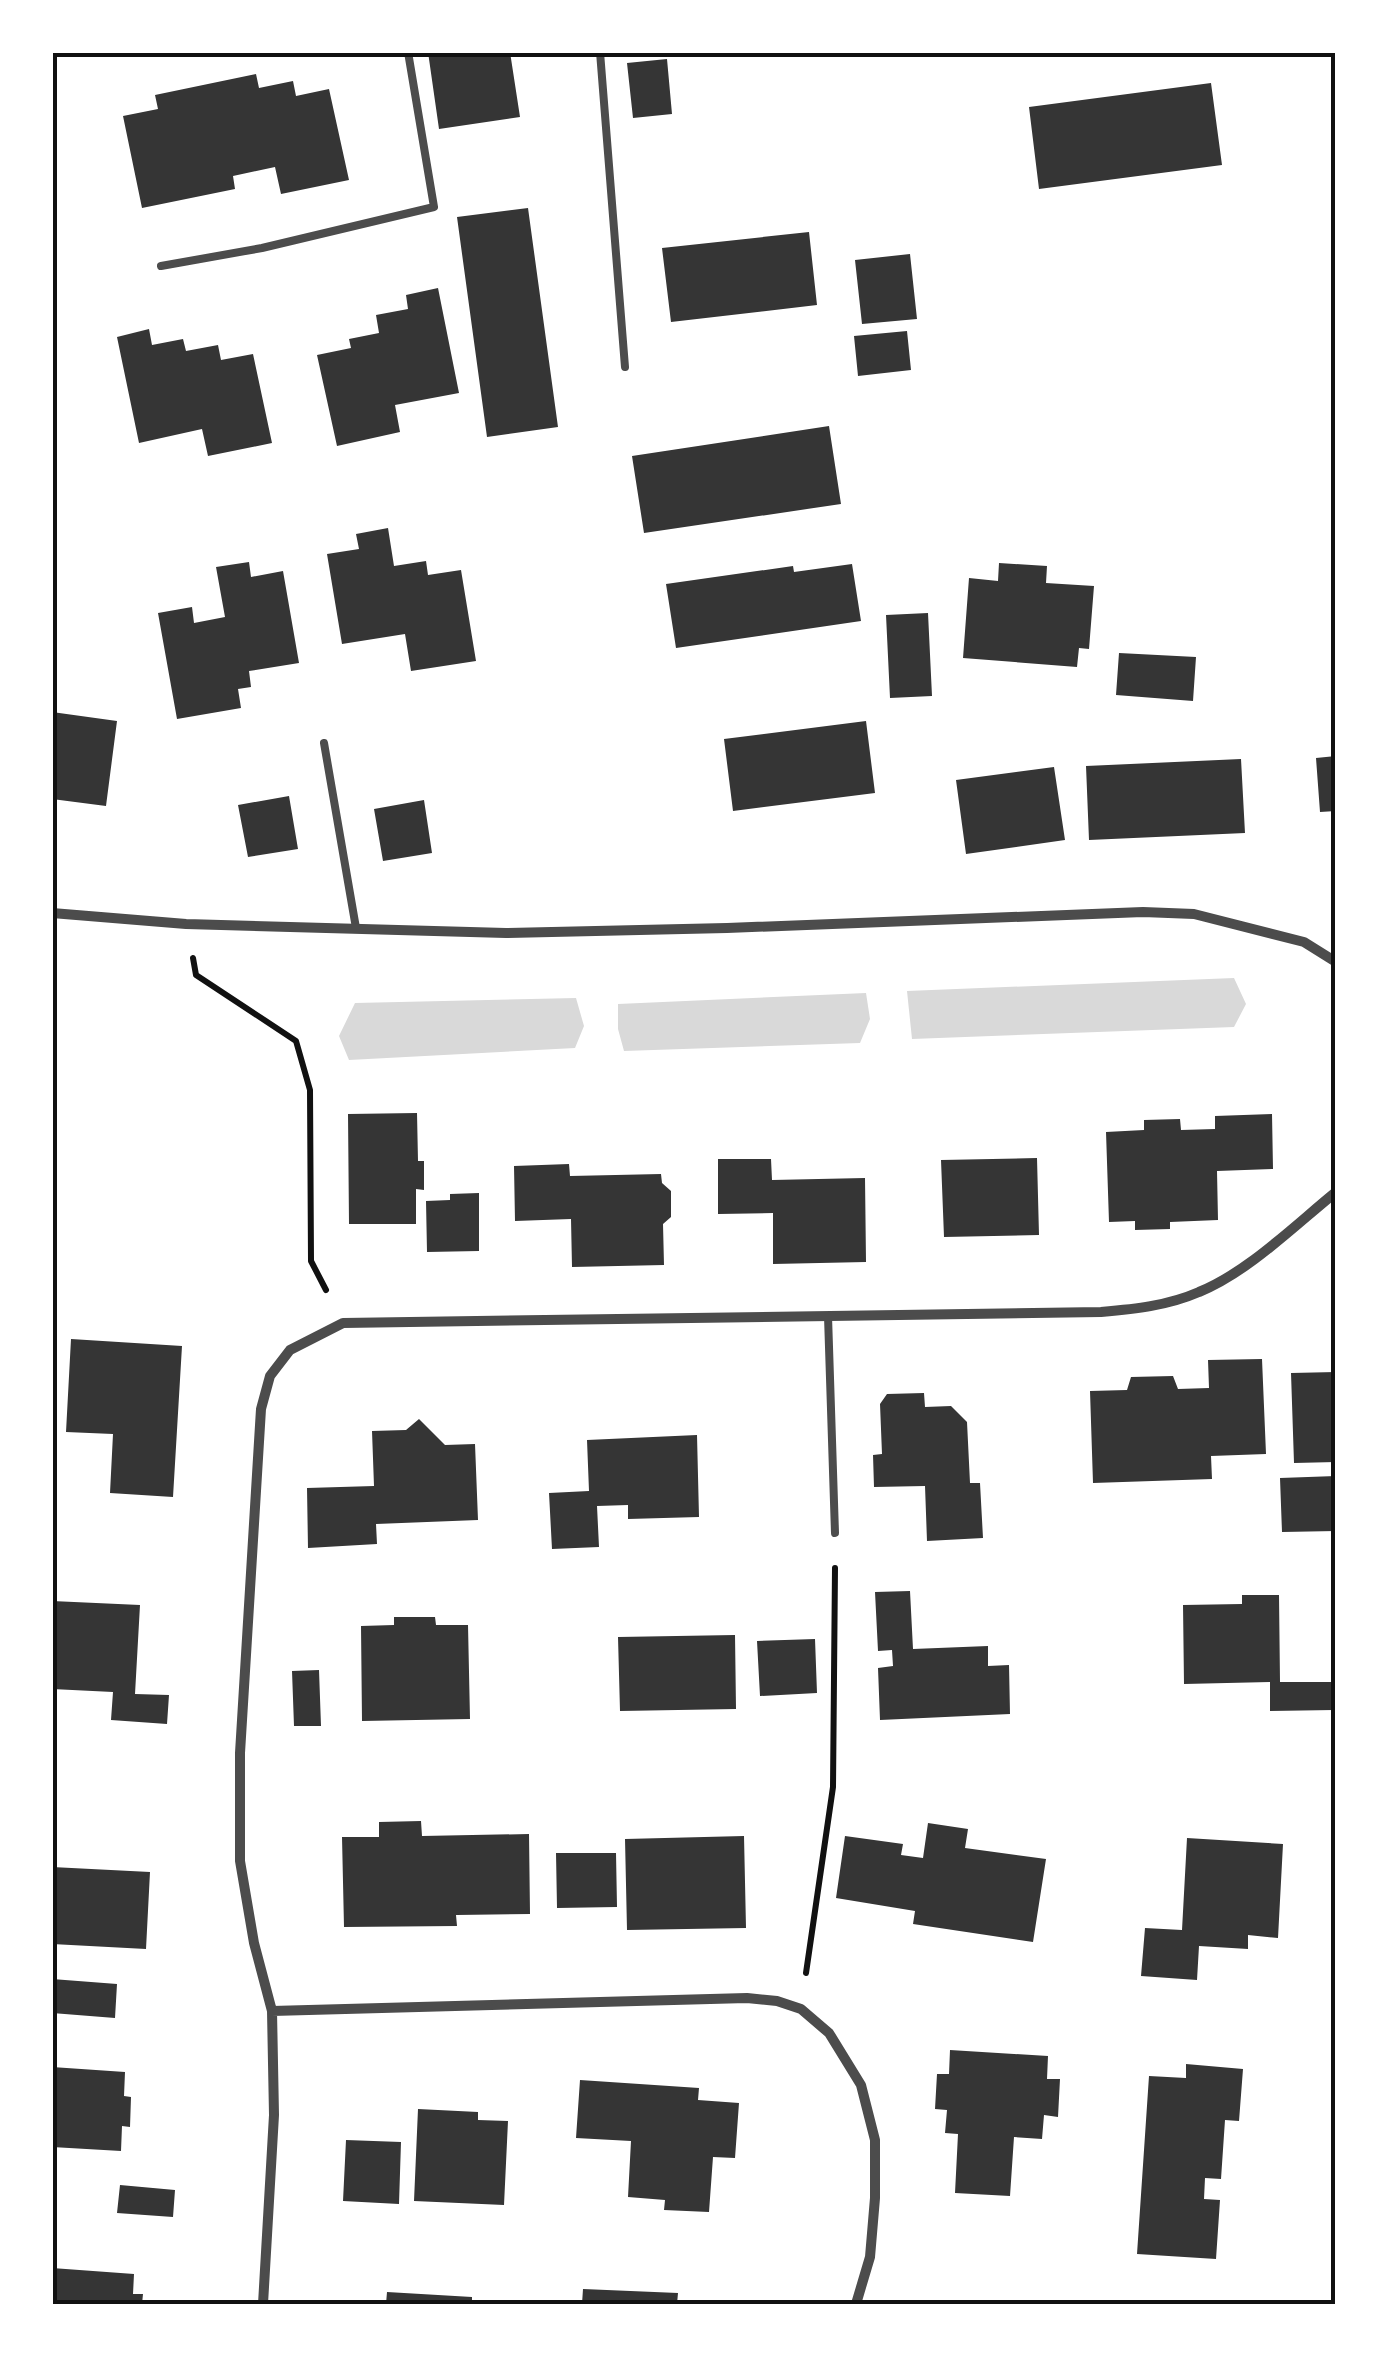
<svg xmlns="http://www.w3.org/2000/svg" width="1388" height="2357" viewBox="0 0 1388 2357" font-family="'PT Sans',sans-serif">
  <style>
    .water { fill: #d9d9d9 }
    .building { fill: #353535 }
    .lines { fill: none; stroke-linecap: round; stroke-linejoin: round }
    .path { stroke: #111; stroke-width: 6 }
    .service { stroke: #4c4c4c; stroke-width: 8 }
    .minor { stroke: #4c4c4c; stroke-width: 10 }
    .neatline { fill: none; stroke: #111; stroke-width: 4 }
  </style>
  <rect width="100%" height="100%" fill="#fff"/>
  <!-- water -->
  <path class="water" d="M 1234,978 L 1246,1004 L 1234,1027 L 912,1039 L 907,991 Z
    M 866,993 L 870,1019 L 860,1043 L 624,1051 L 618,1029 L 618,1004 Z
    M 576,998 L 584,1026 L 575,1048 L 349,1060 L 339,1036 L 355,1003 Z"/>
  <!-- building -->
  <path class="building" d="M 428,52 L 510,52 L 520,117 L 439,129 Z
    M 667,59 L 672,114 L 633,118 L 627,63 Z
    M 256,74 L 259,88 L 293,81 L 296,96 L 329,89 L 349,180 L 281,194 L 275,167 L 233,176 L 235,189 L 142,208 L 123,116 L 158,109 L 155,95 Z
    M 1211,83 L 1222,165 L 1039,189 L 1029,107 Z
    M 528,208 L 558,427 L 487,437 L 457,217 Z
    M 809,232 L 817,305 L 671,322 L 662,248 Z
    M 910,254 L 917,319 L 862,324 L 855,260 Z
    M 438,288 L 459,393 L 395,405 L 400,432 L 337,446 L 317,355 L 351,348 L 349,339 L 379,333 L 376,315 L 408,309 L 406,295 Z
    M 149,329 L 152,345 L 183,339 L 186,351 L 218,345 L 221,360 L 253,354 L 272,443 L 208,456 L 202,429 L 139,443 L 117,337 Z
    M 907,331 L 911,370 L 858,376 L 854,336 Z
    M 829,426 L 841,504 L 644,533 L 632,456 Z
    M 388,528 L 394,566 L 426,561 L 428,575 L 461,570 L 476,661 L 411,671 L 405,634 L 342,644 L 327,554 L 359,549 L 356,534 Z
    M 249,562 L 251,577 L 283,571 L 299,663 L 249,671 L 251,687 L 238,689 L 241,708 L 177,719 L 158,613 L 192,607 L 194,623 L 225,617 L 216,567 Z
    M 999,563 L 1047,566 L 1046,583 L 1094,586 L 1089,649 L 1079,648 L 1077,667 L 963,658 L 969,578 L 998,581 Z
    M 852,564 L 861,621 L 676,648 L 666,584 L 793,566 L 794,572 Z
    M 928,613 L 932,696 L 890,698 L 886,615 Z
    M 1119,653 L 1196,657 L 1193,701 L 1116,695 Z
    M 52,712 L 117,721 L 106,806 L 52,799 Z
    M 866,721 L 875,793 L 733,811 L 724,739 Z
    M 1336,756 L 1336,811 L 1320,812 L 1316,758 Z
    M 1241,759 L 1245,833 L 1089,840 L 1086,766 Z
    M 1054,767 L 1065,840 L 966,854 L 956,780 Z
    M 289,796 L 298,849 L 248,857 L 238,805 Z
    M 424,800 L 432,853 L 383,861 L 374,809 Z
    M 417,1113 L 418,1161 L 424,1161 L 424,1190 L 416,1189 L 416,1224 L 349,1224 L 348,1114 Z
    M 1272,1114 L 1273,1169 L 1217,1171 L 1218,1220 L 1170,1222 L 1170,1229 L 1135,1230 L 1135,1221 L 1109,1222 L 1106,1132 L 1144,1130 L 1144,1120 L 1180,1119 L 1181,1130 L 1215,1129 L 1215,1116 Z
    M 1037,1158 L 1039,1235 L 944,1237 L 941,1160 Z
    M 718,1159 L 771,1159 L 772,1180 L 865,1178 L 866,1262 L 773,1264 L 773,1213 L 718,1214 Z
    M 569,1164 L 570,1176 L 661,1174 L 662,1183 L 671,1191 L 671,1217 L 663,1224 L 664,1265 L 572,1267 L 571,1219 L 515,1221 L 514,1166 Z
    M 479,1193 L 479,1251 L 427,1252 L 426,1201 L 450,1200 L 450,1194 Z
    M 71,1339 L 182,1346 L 173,1497 L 110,1493 L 113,1434 L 66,1432 Z
    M 1262,1359 L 1266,1454 L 1211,1456 L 1212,1479 L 1093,1483 L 1090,1391 L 1127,1390 L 1131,1377 L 1173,1376 L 1178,1389 L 1209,1388 L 1208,1360 Z
    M 1336,1372 L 1336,1462 L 1294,1463 L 1291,1373 Z
    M 924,1393 L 925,1407 L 951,1406 L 967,1422 L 970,1483 L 980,1483 L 983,1538 L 927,1541 L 925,1486 L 874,1487 L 873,1455 L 882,1454 L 880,1404 L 887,1394 Z
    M 419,1419 L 445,1445 L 475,1444 L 478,1520 L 376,1524 L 377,1544 L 308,1548 L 307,1488 L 374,1486 L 372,1431 L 406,1430 Z
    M 697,1435 L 699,1517 L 628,1519 L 628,1505 L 597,1506 L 599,1547 L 552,1549 L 549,1493 L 589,1491 L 587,1440 Z
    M 1336,1476 L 1336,1531 L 1282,1532 L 1280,1478 Z
    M 910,1591 L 913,1649 L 988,1646 L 988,1666 L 1009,1665 L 1010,1714 L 880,1720 L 878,1668 L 893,1666 L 892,1650 L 878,1651 L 875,1592 Z
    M 1242,1595 L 1279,1595 L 1280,1682 L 1334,1682 L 1334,1710 L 1270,1711 L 1270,1682 L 1184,1684 L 1183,1605 L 1242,1604 Z
    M 52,1601 L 140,1605 L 135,1694 L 169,1695 L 167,1724 L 111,1720 L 113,1692 L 52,1689 Z
    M 394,1617 L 435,1617 L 436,1625 L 468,1625 L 470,1719 L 362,1721 L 361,1626 L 394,1625 Z
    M 735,1635 L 736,1709 L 620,1711 L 618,1637 Z
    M 815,1639 L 817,1693 L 760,1696 L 757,1641 Z
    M 319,1670 L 321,1726 L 294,1726 L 292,1671 Z
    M 421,1821 L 422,1836 L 529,1834 L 530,1914 L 456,1915 L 457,1926 L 344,1927 L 342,1837 L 379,1837 L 379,1822 Z
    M 928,1823 L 968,1829 L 965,1848 L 1046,1859 L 1033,1942 L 913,1924 L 915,1911 L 836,1898 L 845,1836 L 903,1844 L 901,1855 L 923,1858 Z
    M 744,1836 L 746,1928 L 627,1930 L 625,1839 Z
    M 1187,1838 L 1283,1844 L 1278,1938 L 1248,1935 L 1248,1949 L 1199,1946 L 1197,1980 L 1141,1976 L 1145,1928 L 1182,1930 Z
    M 556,1853 L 616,1853 L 617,1907 L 557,1908 Z
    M 52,1867 L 150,1872 L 146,1949 L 52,1944 Z
    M 52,1979 L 117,1984 L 115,2018 L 52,2013 Z
    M 950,2050 L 1048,2056 L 1047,2079 L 1060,2079 L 1058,2117 L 1044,2115 L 1042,2139 L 1014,2137 L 1010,2196 L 955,2193 L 958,2134 L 945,2133 L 947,2110 L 935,2109 L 937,2074 L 949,2074 Z
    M 1186,2064 L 1243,2069 L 1239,2121 L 1225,2120 L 1221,2179 L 1205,2178 L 1204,2199 L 1220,2200 L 1216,2259 L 1137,2254 L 1149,2076 L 1186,2078 Z
    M 52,2067 L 125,2072 L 124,2096 L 131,2097 L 130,2127 L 122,2126 L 121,2151 L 52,2147 Z
    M 580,2080 L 699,2088 L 698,2100 L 739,2103 L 735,2158 L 713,2157 L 709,2212 L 664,2210 L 665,2200 L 628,2197 L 631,2141 L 576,2138 Z
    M 418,2109 L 478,2112 L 478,2120 L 508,2121 L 504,2205 L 414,2201 Z
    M 346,2140 L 401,2142 L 399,2204 L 343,2201 Z
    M 120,2185 L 175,2190 L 173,2217 L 117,2213 Z
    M 52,2268 L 134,2274 L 133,2294 L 143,2294 L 142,2304 L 52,2304 Z
    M 583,2289 L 678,2293 L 677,2304 L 582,2304 Z
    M 387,2292 L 472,2297 L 472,2304 L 386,2304 Z"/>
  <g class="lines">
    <!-- path -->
    <path class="path" d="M 193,958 L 196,975 L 296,1041 L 310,1090 L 311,1261 L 326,1290
      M 806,1973 L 833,1787 L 835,1568"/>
    <!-- service -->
    <path class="service" d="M 600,52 L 625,367
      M 161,266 L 262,248 L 434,207 L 408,52
      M 324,743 L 356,928
      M 828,1316 L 835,1533"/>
    <!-- minor -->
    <path class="minor" d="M 52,913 L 186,924 L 506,933 L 727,928 L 1143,912 L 1194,914 L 1304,942 L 1336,962
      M 272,2011 L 747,1998 L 777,2001 L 801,2009 L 829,2033 L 861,2085 L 875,2140 L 875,2198 L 870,2257 L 856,2304
      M 263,2304 L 274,2115 L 272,2011 L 254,1943 L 240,1861 L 240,1753 L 261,1409 L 270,1376 L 290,1350 L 343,1323 L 1101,1312 C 1134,1309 1167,1306 1199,1292 C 1248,1272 1294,1226 1336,1192"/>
  </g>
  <!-- border -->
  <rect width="1388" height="2357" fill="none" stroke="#ffffff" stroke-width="110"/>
  <rect x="55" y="55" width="1278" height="2247" class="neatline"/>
</svg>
